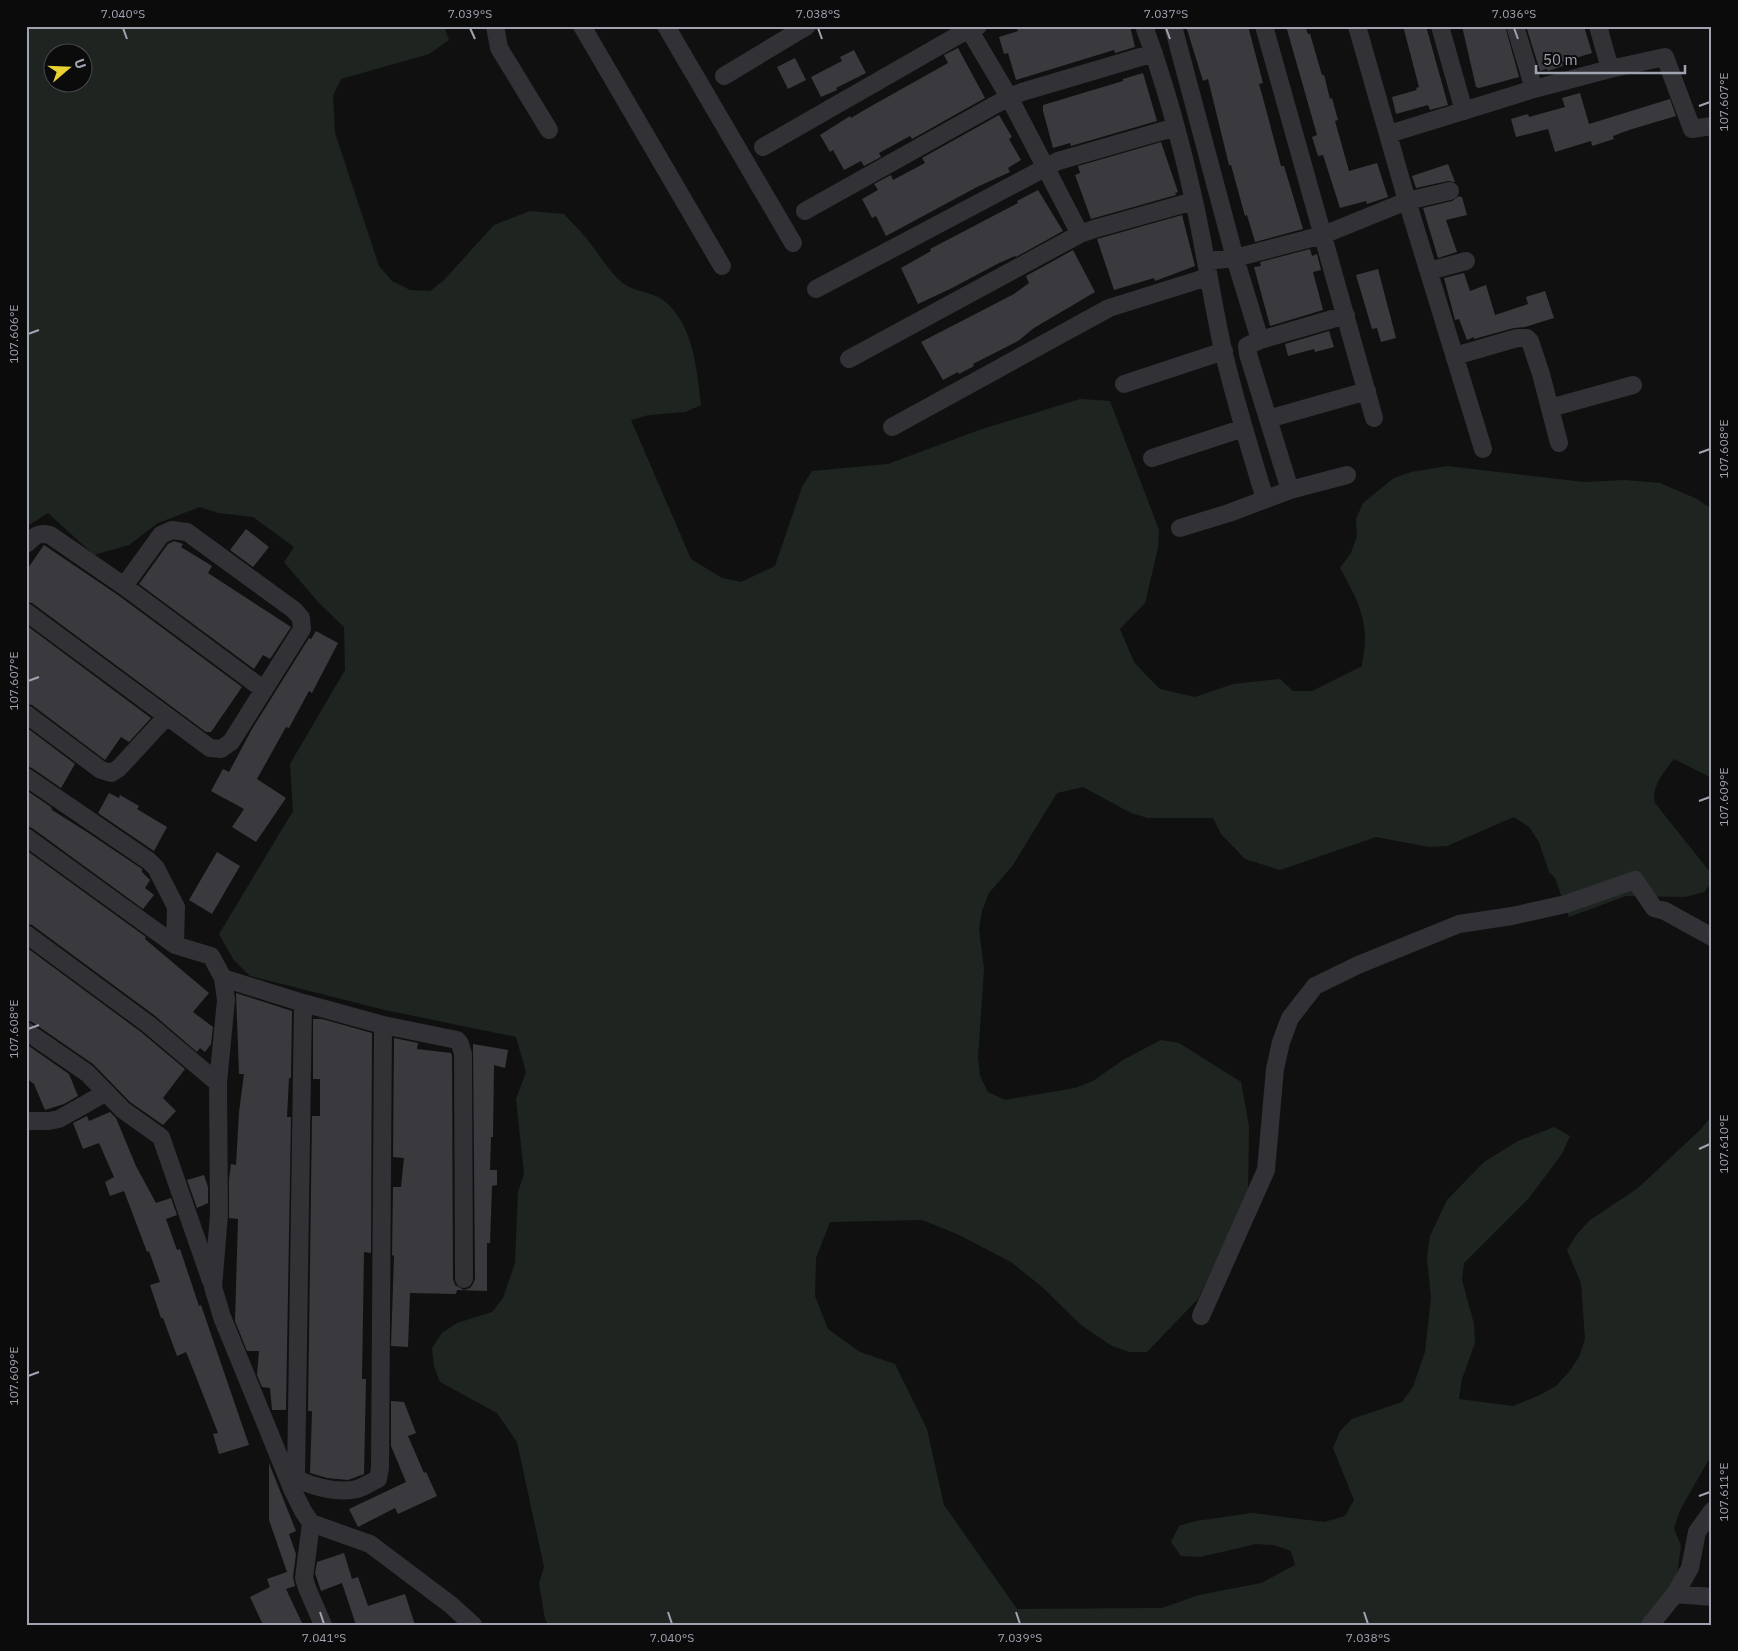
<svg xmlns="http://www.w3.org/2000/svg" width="1738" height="1651" viewBox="0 0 1738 1651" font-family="'IBM Plex Sans',sans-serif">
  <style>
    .green { fill: #1e2520; fill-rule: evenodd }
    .building { fill: #3a3a3e }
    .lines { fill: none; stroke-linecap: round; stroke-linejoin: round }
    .minor { stroke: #313136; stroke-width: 18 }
    .ticks { fill: none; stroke: #a1a3b1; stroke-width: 2 }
    .neatline { fill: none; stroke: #a1a3b1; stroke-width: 2 }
    .ticks-label { font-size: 12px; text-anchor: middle; fill: #a1a3b1 }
  </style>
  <rect width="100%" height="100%" fill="#101011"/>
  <!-- green -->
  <path class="green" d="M 26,26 L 444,26 L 449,40 L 429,54 L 341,79 L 333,96 L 335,133 L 379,266 L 392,281 L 410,290 L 430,291 L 444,280 L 494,225 L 530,211 L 564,214 C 573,224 583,233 590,243 C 601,257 610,273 624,284 C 634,291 649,292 660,298 C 693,319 697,370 701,405 L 685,412 L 649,415 L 631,420 L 691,559 L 722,578 L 741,582 L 775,566 L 802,487 L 812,471 L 888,464 L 979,430 L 1080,399 L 1110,401 L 1159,530 L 1158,548 L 1145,603 L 1120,629 L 1134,662 L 1146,675 L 1160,689 L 1195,697 L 1233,684 L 1280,679 L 1293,691 L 1312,691 L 1362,666 C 1363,656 1366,644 1365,634 C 1364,610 1351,588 1340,568 L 1351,553 L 1357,536 L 1356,519 L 1363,503 L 1394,478 L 1411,472 L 1447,466 L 1584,482 L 1625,480 L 1660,483 L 1697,499 L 1712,509 L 1712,778 L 1674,759 C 1664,772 1651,786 1655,803 L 1710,872 L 1712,882 L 1704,892 L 1685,897 L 1626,896 L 1569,917 L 1555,878 L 1549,872 L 1539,842 L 1529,827 L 1514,817 L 1447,846 L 1429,847 L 1376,837 L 1280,870 L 1245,859 L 1221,834 L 1213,818 L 1148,818 L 1131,813 L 1083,787 L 1057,793 L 1013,865 L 989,893 L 982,911 L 979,929 L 984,969 L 978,1057 L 980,1076 L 988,1092 L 1005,1100 L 1075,1088 L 1093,1081 L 1123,1060 L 1161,1040 L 1179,1043 L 1241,1082 L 1249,1126 L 1248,1194 L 1198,1299 L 1147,1352 L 1129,1352 L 1112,1346 L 1081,1325 L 1041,1286 L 1011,1262 L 957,1234 L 922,1220 L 830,1222 L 816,1258 L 815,1296 L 828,1329 L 860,1352 L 895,1364 L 927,1429 L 944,1505 L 1017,1609 L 1162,1608 L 1199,1595 L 1261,1583 L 1295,1565 L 1291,1551 L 1274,1545 L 1256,1544 L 1200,1557 L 1181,1556 L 1171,1542 L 1179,1526 L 1196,1521 L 1252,1513 L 1324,1522 L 1345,1516 L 1354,1500 L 1333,1448 L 1340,1431 L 1352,1419 L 1402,1402 L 1413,1387 L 1425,1352 L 1431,1298 L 1427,1258 L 1430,1236 L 1447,1200 L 1484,1162 L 1518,1141 L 1554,1127 L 1570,1136 L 1562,1154 L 1529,1198 L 1464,1263 L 1462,1280 L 1474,1324 L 1475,1343 L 1462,1379 L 1459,1399 L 1513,1406 L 1540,1395 L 1556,1386 L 1569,1372 L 1579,1357 L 1585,1339 L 1581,1283 L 1567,1250 L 1577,1234 L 1590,1220 L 1638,1188 L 1700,1130 L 1712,1116 L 1712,1454 L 1680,1510 L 1674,1528 L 1681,1546 L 1676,1582 L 1649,1625 L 548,1625 L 545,1619 L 539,1583 L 544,1567 L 517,1442 L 497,1413 L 440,1382 L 434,1366 L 432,1348 L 442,1333 L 457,1323 L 492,1312 L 503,1298 L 515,1263 L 518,1192 L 524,1174 L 516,1099 L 526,1072 L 516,1037 L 385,1010 L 250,976 L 233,959 L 219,934 L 293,811 L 290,764 L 345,670 L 344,627 L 318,602 L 284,562 L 294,547 L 253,517 L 218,513 L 200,507 L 158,523 L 129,545 L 94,555 L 48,513 L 26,527 ZM 52,52 L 82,52 L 82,82 L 52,82 Z"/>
  <!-- building -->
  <path class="building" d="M 1026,26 L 1130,26 L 1135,47 L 1115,53 L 1114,50 L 1016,80 L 1008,53 L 1004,54 L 999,37 L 1018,31 L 1017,29 Z
    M 1186,26 L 1248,26 L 1263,83 L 1259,84 L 1264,102 L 1281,166 L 1284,166 L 1303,229 L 1255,242 L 1247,215 L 1245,216 L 1231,165 L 1229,165 L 1208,79 L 1203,81 Z
    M 1286,26 L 1305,26 L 1308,34 L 1310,34 L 1322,75 L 1324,75 L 1330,99 L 1332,98 L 1338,120 L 1335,121 L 1349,171 L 1377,163 L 1388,197 L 1367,204 L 1366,201 L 1340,208 L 1323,155 L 1318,156 L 1312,137 L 1317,135 Z
    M 1403,26 L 1426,26 L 1448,105 L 1430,110 L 1428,105 L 1396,114 L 1392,97 L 1417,90 L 1416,88 L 1419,87 Z
    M 1462,26 L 1505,26 L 1519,77 L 1479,88 L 1476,87 Z
    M 1526,26 L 1584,26 L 1592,53 L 1562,62 L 1563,66 L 1548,71 L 1547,69 L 1540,71 Z
    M 958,48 L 985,98 L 912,139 L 910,136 L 879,153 L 881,157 L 864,166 L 861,161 L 844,170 L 833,150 L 830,152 L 820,135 L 850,116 L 851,118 L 866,109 L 948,63 L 944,55 Z
    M 854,50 L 866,73 L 836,88 L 837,90 L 821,97 L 811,77 L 842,61 L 840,57 Z
    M 795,58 L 806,80 L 788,89 L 777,67 Z
    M 1143,73 L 1157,121 L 1071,146 L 1070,143 L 1053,148 L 1043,111 L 1043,105 L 1123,81 L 1123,79 Z
    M 1580,93 L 1589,124 L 1670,99 L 1676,116 L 1629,130 L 1613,136 L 1614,139 L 1592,146 L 1591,141 L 1555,152 L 1548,129 L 1516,137 L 1511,119 L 1528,114 L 1529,117 L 1565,107 L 1562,98 Z
    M 999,115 L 1012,137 L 1009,139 L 1021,160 L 1008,168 L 1010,172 L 977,187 L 886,236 L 876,216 L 872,218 L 862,199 L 878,190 L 874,184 L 891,175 L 893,180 L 925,163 L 922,158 Z
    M 1161,142 L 1178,192 L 1175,193 L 1176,195 L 1091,219 L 1075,175 L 1080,173 L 1078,166 Z
    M 1448,164 L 1455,182 L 1448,181 L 1416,188 L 1412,176 Z
    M 1038,190 L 1063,231 L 1016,257 L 1015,256 L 999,263 L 952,288 L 918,304 L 901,268 L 931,251 L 930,249 L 1018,203 L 1017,201 Z
    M 1459,196 L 1460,197 L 1462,197 L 1467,215 L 1446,220 L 1457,252 L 1438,258 L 1423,208 L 1452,201 Z
    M 1182,215 L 1195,266 L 1155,281 L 1154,278 L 1114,290 L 1097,239 Z
    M 1310,249 L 1312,256 L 1317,254 L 1321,270 L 1313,272 L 1323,310 L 1270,326 L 1254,267 L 1261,266 L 1260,262 Z
    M 1073,250 L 1095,292 L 1034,328 L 1018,341 L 973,364 L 974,366 L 959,374 L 958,372 L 943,380 L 921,342 L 1014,294 L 1029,283 L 1026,276 Z
    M 1378,269 L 1396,338 L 1381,342 L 1377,328 L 1372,329 L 1356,275 Z
    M 1464,273 L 1470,291 L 1486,285 L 1495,315 L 1528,304 L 1526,297 L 1545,291 L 1554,318 L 1525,327 L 1514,328 L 1474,339 L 1474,337 L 1467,340 L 1459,319 L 1455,320 L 1444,278 Z
    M 1329,331 L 1334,347 L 1315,352 L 1314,349 L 1288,356 L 1285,344 Z
    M 246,529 L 269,547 L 253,567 L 230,550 Z
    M 174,541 L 183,544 L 181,547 L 212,566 L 208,573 L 291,627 L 270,659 L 263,655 L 254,669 L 139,584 L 168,544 Z
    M 44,545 L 118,595 L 242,687 L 211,732 L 206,732 L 32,603 L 26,602 L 26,571 Z
    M 26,625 L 151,718 L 129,742 L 121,737 L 105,760 L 32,705 L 26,704 Z
    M 316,631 L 338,643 L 312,693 L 309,691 L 289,728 L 286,727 L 257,779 L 286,798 L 256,842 L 232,827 L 244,809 L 211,791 L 223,769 L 229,772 L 252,729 L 309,638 L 311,639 Z
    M 26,727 L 75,764 L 61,788 L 32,768 L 26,766 Z
    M 26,790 L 51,807 L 52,810 L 87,832 L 142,869 L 142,872 L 150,880 L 145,888 L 154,895 L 143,909 L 32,828 L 26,826 Z
    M 109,793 L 119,798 L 120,795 L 139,806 L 137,809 L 167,827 L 154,851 L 98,813 Z
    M 26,850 L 146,937 L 145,939 L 209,993 L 193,1012 L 213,1027 L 211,1044 L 205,1052 L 200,1048 L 197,1052 L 154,1015 L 32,925 L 26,924 Z
    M 217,852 L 240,866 L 212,914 L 189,900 Z
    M 26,947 L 141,1032 L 185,1069 L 163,1098 L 176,1111 L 163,1125 L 130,1102 L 93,1064 L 32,1022 L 26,1020 Z
    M 236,993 L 292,1011 L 291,1078 L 289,1078 L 287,1117 L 291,1117 L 286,1410 L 272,1410 L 270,1388 L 262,1387 L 257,1375 L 259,1351 L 247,1351 L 235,1321 L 238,1219 L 229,1218 L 229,1180 L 231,1164 L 236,1165 L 239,1112 L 244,1074 L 239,1074 Z
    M 313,1019 L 322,1019 L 372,1033 L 371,1253 L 364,1252 L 362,1379 L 366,1379 L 364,1474 L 348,1480 L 327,1478 L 310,1473 L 312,1411 L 308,1411 L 312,1116 L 320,1116 L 320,1079 L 313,1079 Z
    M 394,1038 L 418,1043 L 417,1049 L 451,1053 L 452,1056 L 453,1279 L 455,1285 L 464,1290 L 470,1288 L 473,1284 L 475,1279 L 473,1044 L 508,1050 L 505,1068 L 494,1065 L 493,1137 L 491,1137 L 490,1170 L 497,1170 L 497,1185 L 492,1186 L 490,1243 L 487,1243 L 487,1291 L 457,1290 L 456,1294 L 410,1293 L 408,1347 L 391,1346 L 394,1256 L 392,1255 L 393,1187 L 401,1187 L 404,1158 L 393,1157 Z
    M 26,1044 L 69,1074 L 78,1096 L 64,1104 L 45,1110 L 34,1084 L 26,1078 Z
    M 110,1112 L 116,1118 L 136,1166 L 156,1203 L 171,1198 L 177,1215 L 166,1219 L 177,1250 L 180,1249 L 199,1306 L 201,1305 L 249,1445 L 219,1454 L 213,1434 L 218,1433 L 193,1369 L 186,1352 L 177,1356 L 163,1318 L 161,1318 L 150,1285 L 160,1282 L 149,1251 L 147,1252 L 124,1191 L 110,1196 L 105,1182 L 114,1177 L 99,1143 L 83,1149 L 73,1123 L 87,1116 L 89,1121 Z
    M 204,1175 L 208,1187 L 208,1203 L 197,1208 L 187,1180 Z
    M 391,1401 L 404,1402 L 416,1433 L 408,1436 L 424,1473 L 426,1472 L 437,1496 L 398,1514 L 395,1508 L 358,1527 L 349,1509 L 406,1482 L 391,1446 Z
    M 269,1463 L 296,1531 L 289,1534 L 296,1554 L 293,1577 L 295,1586 L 286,1589 L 303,1625 L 263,1625 L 250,1597 L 270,1587 L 267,1579 L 287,1572 L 269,1520 Z
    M 344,1553 L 352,1579 L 358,1577 L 368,1606 L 405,1594 L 415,1625 L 356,1625 L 342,1583 L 321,1591 L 315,1573 L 317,1562 Z"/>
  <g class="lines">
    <!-- minor -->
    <path class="minor" d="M 495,26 L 499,48 L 549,130
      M 582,26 L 722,266
      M 666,26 L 793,243
      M 967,26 L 1009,97 L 1080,234
      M 1144,26 C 1165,83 1181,142 1194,201 C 1205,250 1212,300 1223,350 C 1235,400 1250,450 1265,499
      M 1173,26 L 1235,258 L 1260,340 L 1247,346 L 1248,354 L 1290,490 L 1229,513 L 1180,528
      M 1264,26 L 1374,418
      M 1357,26 L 1407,201 L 1483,449
      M 1440,26 L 1464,111
      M 1515,26 L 1534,89
      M 1598,26 L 1610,69
      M 724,76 L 807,26
      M 1389,134 L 1534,89 L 1610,69 L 1665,57 L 1692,129 L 1712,126
      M 763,147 L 969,29 L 978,26
      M 805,211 L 1009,97 L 1022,92 L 1154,53
      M 1206,261 L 1235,258 L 1323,235 L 1407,201 L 1450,191
      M 1429,271 L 1466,261
      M 816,289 L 1058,161 L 1176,127
      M 1260,340 L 1346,315
      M 1455,356 L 1517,338 L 1527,338 L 1530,341 L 1541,374 L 1559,443
      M 849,359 L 1080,234 L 1094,229 L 1194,201
      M 1124,384 L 1224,351
      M 1550,408 L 1633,385
      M 1268,419 L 1367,391
      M 892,427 L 1109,308 L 1208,277
      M 1152,458 L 1244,428
      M 1290,490 L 1347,475
      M 26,544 C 35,536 38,532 50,535 L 124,586 L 264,690
      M 26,612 L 210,748 L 221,749 L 231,742 L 302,629 L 301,618 L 294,610 L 187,532 L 172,530 L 161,535 L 124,586
      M 26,714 L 101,770 L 111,773 L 119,768 L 167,716
      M 26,777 L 149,861 L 156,868 L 176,907 L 175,945
      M 26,837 L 175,945 L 211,956 L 223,978 L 226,1000 L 218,1083
      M 26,934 L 148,1024 L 218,1083 L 219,1215 L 213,1287 L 222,1317 L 267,1427 L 293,1491 L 303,1511 L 311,1523 L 304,1578 L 307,1588 L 323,1625
      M 223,978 L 303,1003 L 383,1025 L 457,1040 L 460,1044 L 463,1054 L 464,1279
      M 26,1031 L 87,1073 L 123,1110 L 161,1137 L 211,1281
      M 26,1121 L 49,1121 L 59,1119 L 105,1093
      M 1201,1316 L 1266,1170 L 1275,1069 L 1281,1042 L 1290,1018 L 1315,986 L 1358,965 L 1459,924 L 1512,916 L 1566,904 L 1635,880 L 1654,908 L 1665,911 L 1712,937
      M 296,1479 C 315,1487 337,1494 357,1489 C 364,1487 371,1482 378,1479 L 380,1468 L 383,1025
      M 293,1490 L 296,1479 L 303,1003
      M 311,1523 L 370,1544 L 451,1605 L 473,1625
      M 1675,1594 L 1712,1597
      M 1650,1625 L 1675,1594 L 1690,1568 L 1697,1532 L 1712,1511"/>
  </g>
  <!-- ticks -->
  <path class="ticks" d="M 123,28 L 127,39M 470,28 L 475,39M 818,28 L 822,39M 1166,28 L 1170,39M 1514,28 L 1518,39M 1699,106 L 1710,102M 28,334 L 39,330M 1699,453 L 1710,449M 28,681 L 39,677M 1699,801 L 1710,797M 28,1029 L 39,1025M 1699,1149 L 1710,1144M 28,1376 L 39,1372M 1699,1496 L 1710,1492M 320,1612 L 324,1624M 668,1612 L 672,1624M 1016,1612 L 1020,1624M 1364,1612 L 1368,1624"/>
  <!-- border -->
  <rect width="1738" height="1651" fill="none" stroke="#0b0b0c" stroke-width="55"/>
  <!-- north arrow -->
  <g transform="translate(68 68) rotate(71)"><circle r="24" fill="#0b0b0c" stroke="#47484e"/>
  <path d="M0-4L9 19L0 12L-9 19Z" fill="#e8d131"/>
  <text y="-8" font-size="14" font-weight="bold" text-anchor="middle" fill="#a1a3b1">U</text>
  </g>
  <!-- scale -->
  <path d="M1536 65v8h149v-8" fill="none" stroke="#a1a3b1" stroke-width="2.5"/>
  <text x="1543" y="65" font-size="15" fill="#a1a3b1" stroke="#0b0b0c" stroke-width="4" paint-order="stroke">50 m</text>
  <rect x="28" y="28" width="1682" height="1596" class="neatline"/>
  <g class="ticks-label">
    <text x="123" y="18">7.040°S</text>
    <text x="470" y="18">7.039°S</text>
    <text x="818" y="18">7.038°S</text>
    <text x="1166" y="18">7.037°S</text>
    <text x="1514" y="18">7.036°S</text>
    <text transform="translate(1724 102) rotate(-90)" y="4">107.607°E</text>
    <text transform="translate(14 334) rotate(-90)" y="4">107.606°E</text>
    <text transform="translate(1724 449) rotate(-90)" y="4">107.608°E</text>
    <text transform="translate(14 681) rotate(-90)" y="4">107.607°E</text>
    <text transform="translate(1724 797) rotate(-90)" y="4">107.609°E</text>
    <text transform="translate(14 1029) rotate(-90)" y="4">107.608°E</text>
    <text transform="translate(1724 1144) rotate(-90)" y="4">107.610°E</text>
    <text transform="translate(14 1376) rotate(-90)" y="4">107.609°E</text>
    <text transform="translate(1724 1492) rotate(-90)" y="4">107.611°E</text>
    <text x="324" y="1642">7.041°S</text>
    <text x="672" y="1642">7.040°S</text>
    <text x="1020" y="1642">7.039°S</text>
    <text x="1368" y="1642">7.038°S</text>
  </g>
</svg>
